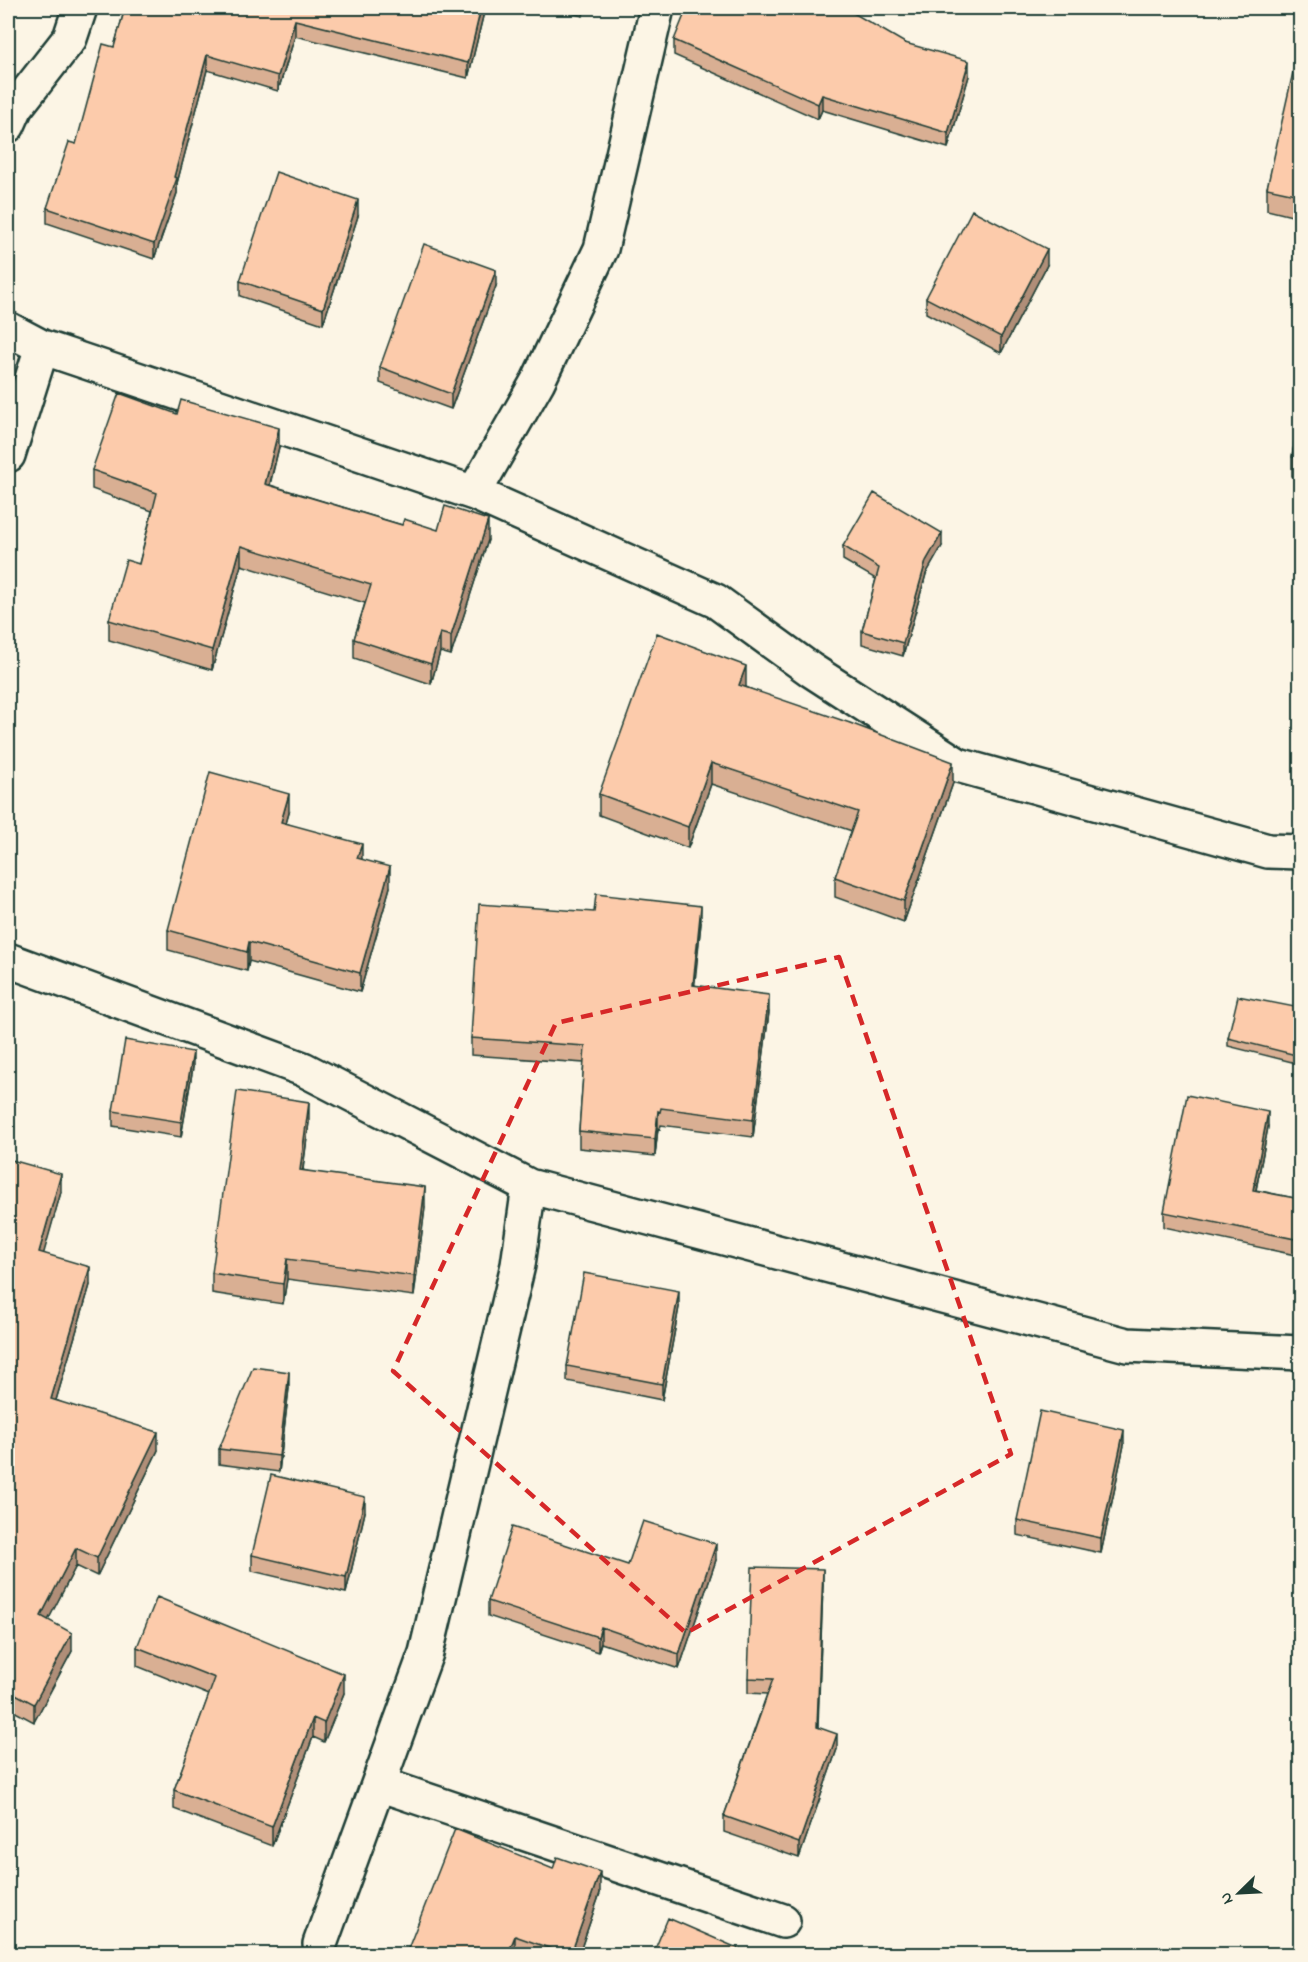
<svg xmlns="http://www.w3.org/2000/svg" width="1308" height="1962" viewBox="0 0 1308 1962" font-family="'Indie Flower',sans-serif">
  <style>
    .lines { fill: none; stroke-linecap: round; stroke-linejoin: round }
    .minor-casing { stroke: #1f3d34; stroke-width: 38 }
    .minor { stroke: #fcf5e5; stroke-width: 33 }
    .wall { fill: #d9af93; stroke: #1f3d34; stroke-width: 1.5 }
    .shaded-wall { fill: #b08e78; stroke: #1f3d34; stroke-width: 1.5 }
    .building { fill: #fccbab; stroke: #1f3d34; stroke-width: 1.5 }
    .marked { fill: none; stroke: #d62828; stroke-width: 4.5; stroke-dasharray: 12 8; stroke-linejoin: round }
  </style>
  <rect width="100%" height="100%" fill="#fcf5e5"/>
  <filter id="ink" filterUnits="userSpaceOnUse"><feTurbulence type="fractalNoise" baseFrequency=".0167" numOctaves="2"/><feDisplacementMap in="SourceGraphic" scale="12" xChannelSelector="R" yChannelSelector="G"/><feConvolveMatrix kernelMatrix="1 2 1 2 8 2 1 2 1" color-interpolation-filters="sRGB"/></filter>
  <g filter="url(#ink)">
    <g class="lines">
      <!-- minor casing -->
      <g class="minor-casing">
        <path id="minor" d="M 8,125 L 16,107 L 70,38 L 80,8
          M 8,329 L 42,347 L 474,493 L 716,601 L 811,670 L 958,765 L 1268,851 L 1300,852
          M 8,455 L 42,347
          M 474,493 L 538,381 L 601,249 L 657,8
          M 8,960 L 303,1069 L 529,1186 L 518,1265 L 426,1653 L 320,1944
          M 529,1186 L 1127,1345 L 1300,1353
          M 379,1784 L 783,1921"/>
      </g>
      <!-- minor -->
      <use href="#minor" class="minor"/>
    </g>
    <!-- wall -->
    <path class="wall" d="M 125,8 L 485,8 L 468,78 L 295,36 L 278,91 L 207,70 L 177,183 L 177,193 L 154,259 L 47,223 L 47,208 L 76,144 L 114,47 Z
      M 552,8 L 585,8 L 583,16 Z
      M 674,40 L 905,43 L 969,76 L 948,148 L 822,110 L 818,119 L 674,55 Z
      M 1300,60 L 1300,218 L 1267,210 L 1267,188 Z
      M 358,216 L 323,324 L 240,296 L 240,281 Z
      M 1047,265 L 1001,353 L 926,313 L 926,298 Z
      M 496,286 L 451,409 L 380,383 L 380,367 Z
      M 1300,410 L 1300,478 L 1292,476 L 1292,457 Z
      M 177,414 L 279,447 L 270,485 L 402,525 L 488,540 L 451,655 L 440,652 L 431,684 L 354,658 L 354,639 L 365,603 L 241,565 L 212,670 L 109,640 L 109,620 L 139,564 L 152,511 L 92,489 L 92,470 Z
      M 843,546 L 942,546 L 926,574 L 903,656 L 862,644 L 862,631 L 876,579 L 843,560 Z
      M 746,687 L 953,783 L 904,922 L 835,897 L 835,877 L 852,831 L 711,784 L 688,848 L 599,815 L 599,794 Z
      M 289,813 L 286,823 L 362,859 L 390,887 L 360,992 L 249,961 L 247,971 L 168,950 L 168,930 Z
      M 701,923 L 694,985 L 769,1012 L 753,1137 L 661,1125 L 660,1129 L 658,1128 L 655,1156 L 579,1148 L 579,1131 L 584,1063 L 471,1055 L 471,1038 Z
      M 1300,1008 L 1300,1064 L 1228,1046 L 1228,1038 Z
      M 193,1067 L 181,1137 L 113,1126 L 113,1111 Z
      M 309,1122 L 303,1170 L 425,1207 L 414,1296 L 287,1279 L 283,1304 L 212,1293 L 212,1273 Z
      M 1268,1127 L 1256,1190 L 1300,1199 L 1300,1256 L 1164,1227 L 1164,1212 Z
      M 8,1159 L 61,1192 L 43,1253 L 90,1285 L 56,1400 L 158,1450 L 97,1576 L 76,1566 L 48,1620 L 72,1651 L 34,1722 L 8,1708 Z
      M 679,1307 L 662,1400 L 567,1381 L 567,1366 Z
      M 289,1388 L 279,1472 L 219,1464 L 219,1449 Z
      M 1124,1445 L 1101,1553 L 1017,1535 L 1017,1520 Z
      M 365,1512 L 346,1593 L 252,1571 L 252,1555 Z
      M 716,1560 L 679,1669 L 601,1643 L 598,1652 L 488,1616 L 488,1601 L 628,1565 Z
      M 823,1584 L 818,1727 L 837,1749 L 799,1858 L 724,1832 L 724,1816 L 767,1694 L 748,1693 L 748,1678 Z
      M 137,1647 L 344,1693 L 324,1742 L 313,1737 L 272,1846 L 174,1809 L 174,1790 L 209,1695 L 137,1666 Z
      M 600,1893 L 579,1954 L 406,1954 Z"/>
    <!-- shaded-wall -->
    <path class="shaded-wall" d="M 481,8 L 485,8 L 468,78 L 468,63 Z
      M 295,20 L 295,36 L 278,91 L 278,76 Z
      M 207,55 L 207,70 L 177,183 L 177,193 L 154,259 L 154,244 L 174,177 Z
      M 969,61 L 969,76 L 948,148 L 948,133 Z
      M 822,95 L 822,110 L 818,119 L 818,104 Z
      M 358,200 L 358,216 L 323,324 L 323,309 Z
      M 1047,249 L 1047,265 L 1001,353 L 1001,337 Z
      M 496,270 L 496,286 L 451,409 L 451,394 Z
      M 9,369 L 9,388 L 8,394 L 8,375 Z
      M 279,428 L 279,447 L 265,503 L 265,484 Z
      M 488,520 L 488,540 L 451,655 L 451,636 Z
      M 942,533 L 942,546 L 926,574 L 903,656 L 903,643 L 926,561 Z
      M 241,546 L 241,565 L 212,670 L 212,650 Z
      M 440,633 L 440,652 L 431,684 L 431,664 Z
      M 746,666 L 746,687 L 739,706 L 739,685 Z
      M 953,762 L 953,783 L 904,922 L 904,901 Z
      M 711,763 L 711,784 L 688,848 L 688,827 Z
      M 289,794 L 289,813 L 281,841 L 281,822 Z
      M 362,844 L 362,863 L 357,858 Z
      M 390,867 L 390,887 L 360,992 L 360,973 Z
      M 701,906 L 701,923 L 693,1002 L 693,985 Z
      M 249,942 L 249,961 L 247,971 L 247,952 Z
      M 769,995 L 769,1012 L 753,1137 L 753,1120 Z
      M 193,1052 L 193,1067 L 181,1137 L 181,1122 Z
      M 309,1102 L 309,1122 L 300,1190 L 300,1170 Z
      M 658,1111 L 658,1128 L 655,1156 L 655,1139 Z
      M 1268,1112 L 1268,1127 L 1253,1205 L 1253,1190 Z
      M 61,1174 L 61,1192 L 39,1270 L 39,1252 Z
      M 425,1187 L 425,1207 L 414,1296 L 414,1276 Z
      M 287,1259 L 287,1279 L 283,1304 L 283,1284 Z
      M 90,1267 L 90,1285 L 51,1417 L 51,1399 Z
      M 679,1291 L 679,1307 L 662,1400 L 662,1384 Z
      M 289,1372 L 289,1388 L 279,1472 L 279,1456 Z
      M 1124,1430 L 1124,1445 L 1101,1553 L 1101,1538 Z
      M 158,1432 L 158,1450 L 97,1576 L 97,1558 Z
      M 365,1497 L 365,1512 L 346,1593 L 346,1577 Z
      M 716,1544 L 716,1560 L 679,1669 L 679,1654 Z
      M 76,1548 L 76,1566 L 41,1634 L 41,1616 Z
      M 823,1569 L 823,1584 L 817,1742 L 817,1727 Z
      M 601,1627 L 601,1643 L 598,1652 L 598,1637 Z
      M 72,1633 L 72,1651 L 34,1722 L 34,1704 Z
      M 344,1674 L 344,1693 L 324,1742 L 324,1723 Z
      M 313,1718 L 313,1737 L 272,1846 L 272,1827 Z
      M 837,1734 L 837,1749 L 799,1858 L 799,1843 Z
      M 600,1872 L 600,1893 L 579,1954 L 571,1954 Z
      M 515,1936 L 515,1954 L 508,1954 Z"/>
    <!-- building -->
    <path class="building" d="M 125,8 L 481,8 L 468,63 L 295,20 L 278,76 L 207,55 L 174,177 L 177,178 L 154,244 L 47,208 L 69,142 L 76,144 L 103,44 L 114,47 Z
      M 687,8 L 845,8 L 905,43 L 969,61 L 948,133 L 822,95 L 818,104 L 674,40 Z
      M 1296,59 L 1300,60 L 1300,195 L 1267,188 Z
      M 276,172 L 358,200 L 323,309 L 240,281 Z
      M 972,210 L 1047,249 L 1001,337 L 926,298 Z
      M 424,244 L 496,270 L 451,394 L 380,367 Z
      M 119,393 L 177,414 L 181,400 L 279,428 L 265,484 L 402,525 L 404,519 L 438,530 L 445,506 L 488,520 L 451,636 L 440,633 L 431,664 L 354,639 L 371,585 L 241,546 L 212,650 L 109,620 L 126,560 L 139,564 L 157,493 L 92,470 Z
      M 1300,410 L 1300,458 L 1292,457 Z
      M 874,493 L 942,533 L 926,561 L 903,643 L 862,631 L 879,568 L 843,546 Z
      M 657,633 L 746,666 L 739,685 L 850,723 L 953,762 L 904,901 L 835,877 L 858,812 L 711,763 L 688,827 L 599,794 Z
      M 210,772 L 289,794 L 281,822 L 362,844 L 357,858 L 390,867 L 360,973 L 249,942 L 247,952 L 168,930 Z
      M 596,894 L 701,906 L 693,985 L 769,995 L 753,1120 L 661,1108 L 660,1112 L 658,1111 L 655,1139 L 579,1131 L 585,1046 L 471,1038 L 479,904 L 594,912 Z
      M 1238,996 L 1300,1008 L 1300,1056 L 1228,1038 Z
      M 125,1040 L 193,1052 L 181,1122 L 113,1111 Z
      M 237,1091 L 309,1102 L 300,1170 L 425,1187 L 414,1276 L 287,1259 L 283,1284 L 212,1273 Z
      M 1187,1095 L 1268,1112 L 1253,1190 L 1300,1199 L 1300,1240 L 1164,1212 Z
      M 8,1159 L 61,1174 L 39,1252 L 90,1267 L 51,1399 L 158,1432 L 97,1558 L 76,1548 L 41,1616 L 72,1633 L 34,1704 L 8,1690 Z
      M 584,1273 L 679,1291 L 662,1384 L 567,1366 Z
      M 253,1367 L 289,1372 L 279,1456 L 219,1449 Z
      M 1040,1411 L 1124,1430 L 1101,1538 L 1017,1520 Z
      M 271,1475 L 365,1497 L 346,1577 L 252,1555 Z
      M 643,1521 L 716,1544 L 679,1654 L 601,1627 L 598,1637 L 488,1601 L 512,1527 L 628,1565 Z
      M 752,1567 L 823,1569 L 817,1727 L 837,1734 L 799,1843 L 724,1816 L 773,1679 L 748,1678 Z
      M 157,1597 L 344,1674 L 324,1723 L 313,1718 L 272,1827 L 174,1790 L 215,1678 L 137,1647 Z
      M 455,1829 L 553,1869 L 557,1857 L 600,1872 L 571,1954 L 566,1954 L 515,1936 L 508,1954 L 406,1954 Z
      M 668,1918 L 751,1954 L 653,1954 Z"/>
  </g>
  <!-- marked area -->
  <path class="marked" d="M 839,957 L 1011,1454 L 686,1633 L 393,1371 L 556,1023 Z"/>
  <!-- margin -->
  <rect width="1308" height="1962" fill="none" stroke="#fcf5e5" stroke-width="30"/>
  <rect x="15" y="15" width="1278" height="1932" fill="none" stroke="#1f3d34" stroke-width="2" filter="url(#ink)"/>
  <!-- north arrow -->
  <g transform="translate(1239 1893) rotate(246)" stroke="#fcf5e5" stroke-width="4.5" paint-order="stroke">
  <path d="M0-4.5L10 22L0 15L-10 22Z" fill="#1f3d34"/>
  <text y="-9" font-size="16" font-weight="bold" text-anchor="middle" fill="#1f3d34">N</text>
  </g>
</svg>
